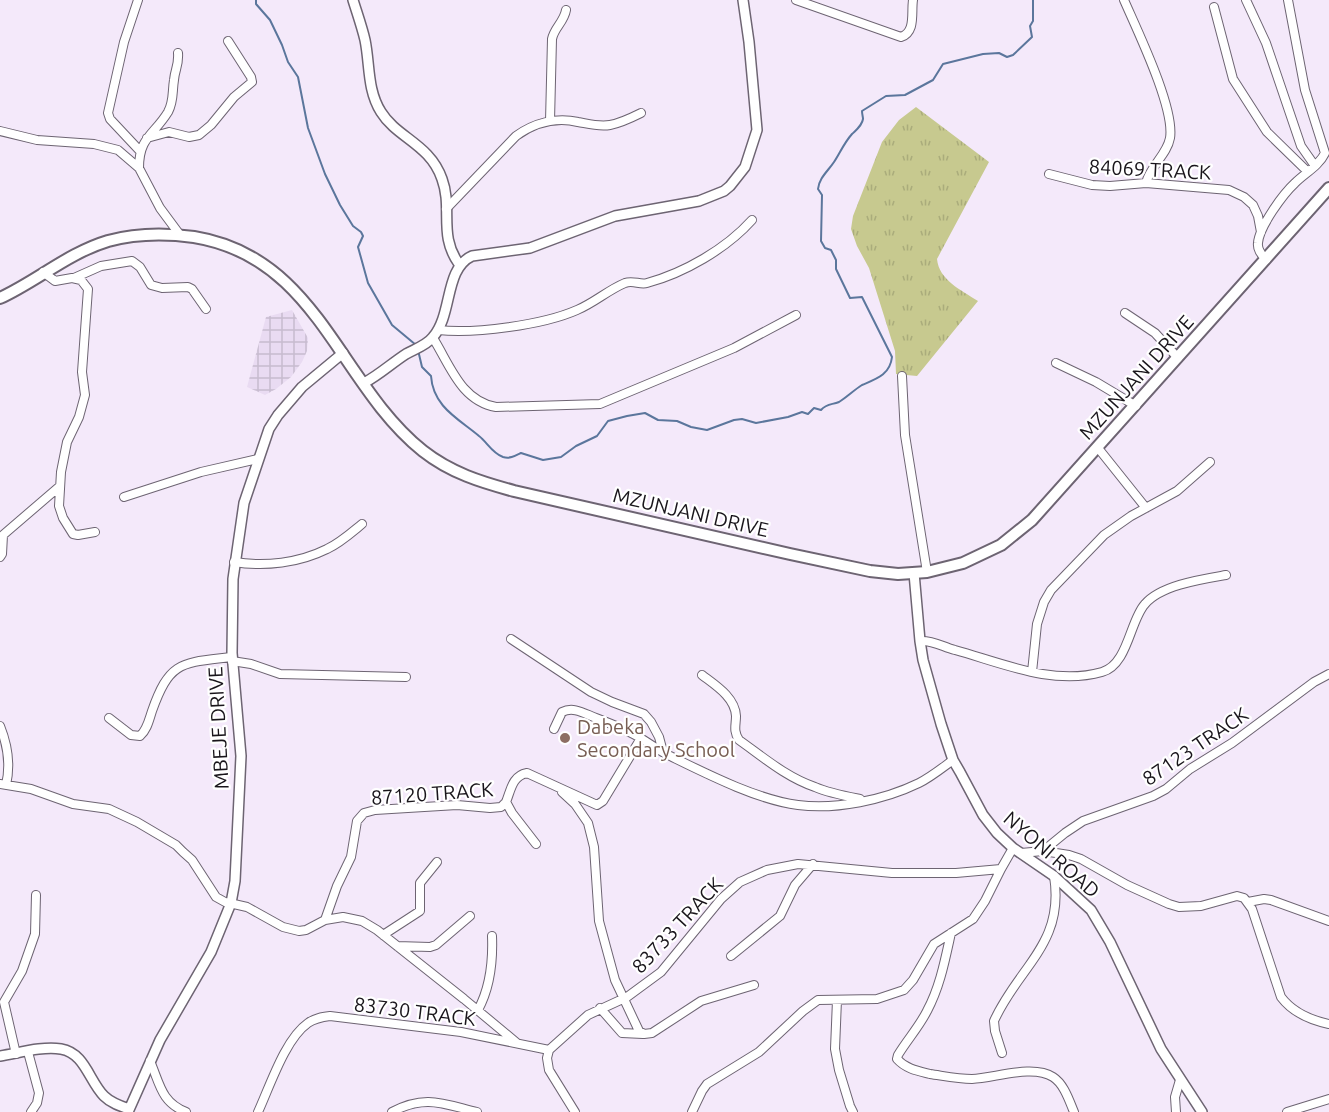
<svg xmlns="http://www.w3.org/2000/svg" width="1329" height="1112" viewBox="0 0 1329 1112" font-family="Ubuntu,sans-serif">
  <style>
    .industrial { fill: url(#industrial-grid) }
    .park { fill: url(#park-tufts) }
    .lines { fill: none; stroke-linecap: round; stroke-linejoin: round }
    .stream { stroke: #5b769c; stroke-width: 2 }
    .minor-casing { stroke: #6d6472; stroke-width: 10 }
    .tertiary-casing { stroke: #6d6472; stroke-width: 12 }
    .secondary-casing { stroke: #6d6472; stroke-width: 14 }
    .minor { stroke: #fff; stroke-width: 8 }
    .tertiary { stroke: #fff; stroke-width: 9 }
    .secondary { stroke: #fff; stroke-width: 10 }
    .education-dot { fill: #8d6e63; stroke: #fff; stroke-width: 2 }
    .labels { text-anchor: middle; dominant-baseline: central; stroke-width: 4.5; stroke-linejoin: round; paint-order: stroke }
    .street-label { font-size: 20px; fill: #19151b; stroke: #fff }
    .education-label { font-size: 20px; fill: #785e54; stroke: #fff; text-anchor: start }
  </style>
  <defs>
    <pattern id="industrial-grid" width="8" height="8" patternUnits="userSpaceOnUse" patternTransform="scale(1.5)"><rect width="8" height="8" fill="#e9dbf2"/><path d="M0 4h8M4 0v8" fill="none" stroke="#c7bbcf"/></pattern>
    <pattern id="park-tufts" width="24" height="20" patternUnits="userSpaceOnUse" patternTransform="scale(1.5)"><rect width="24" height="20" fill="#c7c98f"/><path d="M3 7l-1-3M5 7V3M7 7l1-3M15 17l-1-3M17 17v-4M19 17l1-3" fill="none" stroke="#aaac7b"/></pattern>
  </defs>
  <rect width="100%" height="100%" fill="#f4e9fa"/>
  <!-- industrial -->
  <path class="industrial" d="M 292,310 L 308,338 L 307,351 L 302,362 L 291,377 L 276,389 L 265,395 L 247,387 L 266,317 Z"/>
  <!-- park -->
  <path class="park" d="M 916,107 L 989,162 L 937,259 C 939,280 961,290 978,301 L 917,376 L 896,374 L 895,351 L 869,268 L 857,246 L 851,229 L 853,216 L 882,142 L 899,120 Z"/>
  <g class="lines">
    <!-- stream -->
    <path class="stream" d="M 256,0 L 256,4 L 270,20 L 282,45 L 288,62 L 298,77 L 308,128 L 325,174 L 340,205 L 353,226 L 361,232 L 363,236 L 358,247 L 368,283 L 392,325 L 416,345
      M 418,350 L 422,367 L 431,376 C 433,407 459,419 479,436 C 487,442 492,453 503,457 C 510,459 515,456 521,453 L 543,460 L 561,457 L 576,446 L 597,436 L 608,421 L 627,416 L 645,413 L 658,420 L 677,421 L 691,427 L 707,430 L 734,420 L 742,419 L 756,423 L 788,417 L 802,412 L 808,414 L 814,408 L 821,410 C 827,403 832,405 839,402 C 847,397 854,390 862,385 C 876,379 890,375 892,357 L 862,297 L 850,298 L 836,269 L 836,260 L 831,250 L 825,248 L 821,241 L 822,195 L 818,189 C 819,178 828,171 834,162 C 840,153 844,143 852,134 C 856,130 862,126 863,119 C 863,117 862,114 862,111 L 886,96 L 905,95 L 933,80 L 943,64 L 983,54 L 999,53 L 1007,57 L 1013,55 L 1032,37 L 1030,26 L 1033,21 L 1033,0"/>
    <!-- minor casing -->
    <g class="minor-casing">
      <path id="minor" d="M 138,0 L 124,42 L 108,113 L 110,119 L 140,151
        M 796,0 L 901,37 C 916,32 911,13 913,0
        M 1124,0 C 1137,30 1175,108 1170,138 C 1167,155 1150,166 1146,183
        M 1246,0 L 1266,43 L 1301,146 L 1315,166
        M 1214,7 L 1233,79 L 1267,132 L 1308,172
        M 550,121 L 552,39 C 554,28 564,22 566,10
        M 0,131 L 37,140 L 94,144 L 118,150 L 139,168 L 160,208 L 180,235
        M 147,138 L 169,132 L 189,137 L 199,135 L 211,125 L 234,97 L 252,82 L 251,77 L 228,41
        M 139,168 C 139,137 154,135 168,112 C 174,101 172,92 174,80 C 175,69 179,65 178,53
        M 1049,174 L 1092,185 L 1110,186 L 1146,183 L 1229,190 L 1244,197 L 1253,205 L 1258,216 L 1261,232
        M 446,209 L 516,136 C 534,123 556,117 578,122 C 589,124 599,127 610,125 C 621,123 631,118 641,113
        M 1266,260 C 1262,255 1257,250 1258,243 C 1259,227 1283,194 1295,183 C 1305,173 1319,166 1325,153 L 1305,90 L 1288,0
        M 43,272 L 55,281 L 72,278 L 81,280 L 88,289 L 82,372 L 85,395 L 79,417 L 67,442 L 61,472 L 59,506 L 63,518 L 73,534 L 78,535 L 95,532
        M 74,278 L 101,266 L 132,261 L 140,267 L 151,285 L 162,288 L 188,287 L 192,289 L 206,309
        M 1125,313 L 1155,333 L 1178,358
        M 438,330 C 475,334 543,325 577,310 C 594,303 608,290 625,283 C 633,280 640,285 647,283 C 684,273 726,249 752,220
        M 433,338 C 450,365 461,401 496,407 L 600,404 L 734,348 L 796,315
        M 1056,363 L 1096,382 L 1136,406
        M 902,376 L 905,435 L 927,572
        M 1098,448 L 1146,508
        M 124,497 L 201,472 L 258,459
        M 0,557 L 2,554 L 3,535 L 60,486
        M 234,562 C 265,567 299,563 327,549 C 340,543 351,533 362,524
        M 511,639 L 591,692 L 612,702 L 644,714 L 651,722 L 659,737 L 663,752
        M 920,641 C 933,640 943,647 955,650 C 1002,663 1053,686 1102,672 C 1128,665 1130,620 1145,604 C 1161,585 1203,579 1226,575
        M 232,661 L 251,664 L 280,674 L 406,677
        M 1032,672 L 1037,624 L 1044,602 L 1051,590 L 1104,535 L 1131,516 L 1177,491 L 1210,462
        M 702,675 C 715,685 735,697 736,716 C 736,725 733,731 739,740 C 763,757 786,777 815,787 C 829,793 845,796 860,799
        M 109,718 L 131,735 L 140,736 C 147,730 149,720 152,711 C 170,660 182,663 232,657
        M 0,726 C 8,746 11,764 6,785
        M 554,729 L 562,712 C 574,706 585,714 596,718 C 612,724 628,730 642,739 C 650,744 657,749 666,754 C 703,772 757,800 798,805 C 836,810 884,800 919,783 C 931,777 942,768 953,760
        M 0,784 L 31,789 L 73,804 L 109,809 L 137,822 L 176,845 L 183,852 L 192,860 L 216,897 L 225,902 L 247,907 L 283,927 L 299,931 L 306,930 L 325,920 L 343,917 L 362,921 L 377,930 L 464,999 L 517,1043
        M 562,792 L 575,804 L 588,823 L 594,847 L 599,921 L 615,980 L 639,1031 L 644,1034 L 652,1033 L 701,1001 L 754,985
        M 506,802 L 512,813 L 536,844
        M 1043,851 L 1065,833 L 1083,821 L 1153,796 L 1166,789 L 1190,769 L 1232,743 L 1314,682 L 1329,674
        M 1021,853 L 1043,851 L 1069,855 L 1081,859 L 1127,885 L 1169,904 L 1179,907 L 1201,906 L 1237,896 L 1244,898 L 1252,909 L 1281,997 C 1293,1013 1310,1020 1329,1024
        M 1248,902 L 1264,899 L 1271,900 L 1329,921
        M 325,920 L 337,886 L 351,857 L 357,821 L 364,813 L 375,810 L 457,805 L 490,808 L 501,807 L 506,802 C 511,790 512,776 527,773 L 597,805 L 603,801 L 641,738
        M 951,933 C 945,960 940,987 927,1011 C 919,1027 907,1040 898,1055 L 897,1059 C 906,1069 918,1071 930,1074 C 944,1076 958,1079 972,1079 C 995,1078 1033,1064 1053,1077 C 1064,1084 1069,1100 1074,1112
        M 383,935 L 420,911 L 420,883 L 437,862
        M 397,946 L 430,947 L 436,945 L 470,916
        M 731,956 L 780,916 L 795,885 L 813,864
        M 837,1000 L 835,1049 L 839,1070 L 850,1106 L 853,1112
        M 600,1008 L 622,1033 L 643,1034
        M 478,1010 C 490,988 493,961 492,936
        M 28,1052 L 39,1093 L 37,1103 L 31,1112
        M 1002,1053 L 995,1031 L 994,1021 C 1018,967 1065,944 1054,876
        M 16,1054 L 4,1002 L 22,971 L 35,934 L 36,895
        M 150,1061 C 160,1084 161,1102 186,1112
        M 258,1112 C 270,1086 285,1039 308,1023 C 315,1018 322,1017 330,1016 L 461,1032 L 549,1050
        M 392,1112 C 425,1094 444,1104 477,1112
        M 575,1112 L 549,1070 L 547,1058 L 549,1050 L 588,1015 L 627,997 L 661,972 L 721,899 L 740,882 L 767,870 L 798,864 L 892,873 L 956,873 L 1001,869 L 1013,848
        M 692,1112 L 702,1091 L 707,1084 L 759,1052 L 803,1011 L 818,1000 L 877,999 L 904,990 L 913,980 L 934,944 L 973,919 L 985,901 L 1001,869
        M 1176,1112 L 1175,1097 L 1180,1080
        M 1287,1112 L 1329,1099"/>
    </g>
    <!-- tertiary casing -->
    <g class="tertiary-casing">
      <path id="tertiary" d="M 353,0 C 357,13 362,27 365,40 C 370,64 367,90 381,112 C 397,138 430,144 442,179 C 453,209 438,235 459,264
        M 364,383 C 379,375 392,363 406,354 C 415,349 427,345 433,337 C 453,314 444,269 472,256 L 530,248 L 615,216 L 699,201 L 724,191 L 730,186 L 745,167 L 757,130 L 749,42 L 743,0
        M 914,573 L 920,641 L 923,660 L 941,724 L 953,760 L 960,772 L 983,815 L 997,833 L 1013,848 L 1054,876 L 1091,910 L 1110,942 L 1161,1049 L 1202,1112
        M 0,1056 C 19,1053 42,1046 61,1049 C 85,1053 89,1081 104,1096 C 111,1103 120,1106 129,1109
        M 128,1112 L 160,1040 L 211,952 L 231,903 L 235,881 L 241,756 L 232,653 L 233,579 L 244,503 L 269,429 L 278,415 L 302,387 L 343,353"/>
    </g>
    <!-- secondary casing -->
    <g class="secondary-casing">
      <path id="secondary" d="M 0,298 C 37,281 68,253 108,241 C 137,233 165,233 194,237 C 318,257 338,383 423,451 C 451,473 481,482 514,491 L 790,554 L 870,571 L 898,574 L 927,572 L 963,563 L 1001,545 L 1032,520 L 1329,188"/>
    </g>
    <!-- minor -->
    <use href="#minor" class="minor"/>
    <!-- tertiary -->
    <use href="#tertiary" class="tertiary"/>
    <!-- secondary -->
    <use href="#secondary" class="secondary"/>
  </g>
  <!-- markers -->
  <circle class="education-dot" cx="565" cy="738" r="6"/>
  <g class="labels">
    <!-- street labels -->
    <g class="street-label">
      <text transform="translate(1150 169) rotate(3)">84069 TRACK</text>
      <text transform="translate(1136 377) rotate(-48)">MZUNJANI DRIVE</text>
      <text transform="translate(691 512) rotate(13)">MZUNJANI DRIVE</text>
      <text transform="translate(218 728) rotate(-93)">MBEJE DRIVE</text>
      <text transform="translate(1195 746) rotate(-34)">87123 TRACK</text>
      <text transform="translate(432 793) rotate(-4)">87120 TRACK</text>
      <text transform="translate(1052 854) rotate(41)">NYONI ROAD</text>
      <text transform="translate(677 925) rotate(-47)">83733 TRACK</text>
      <text transform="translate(415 1011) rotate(7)">83730 TRACK</text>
    </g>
    <!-- education labels -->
    <g class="education-label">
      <text x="577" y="726">Dabeka<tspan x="577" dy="23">Secondary School</tspan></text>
    </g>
  </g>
</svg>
